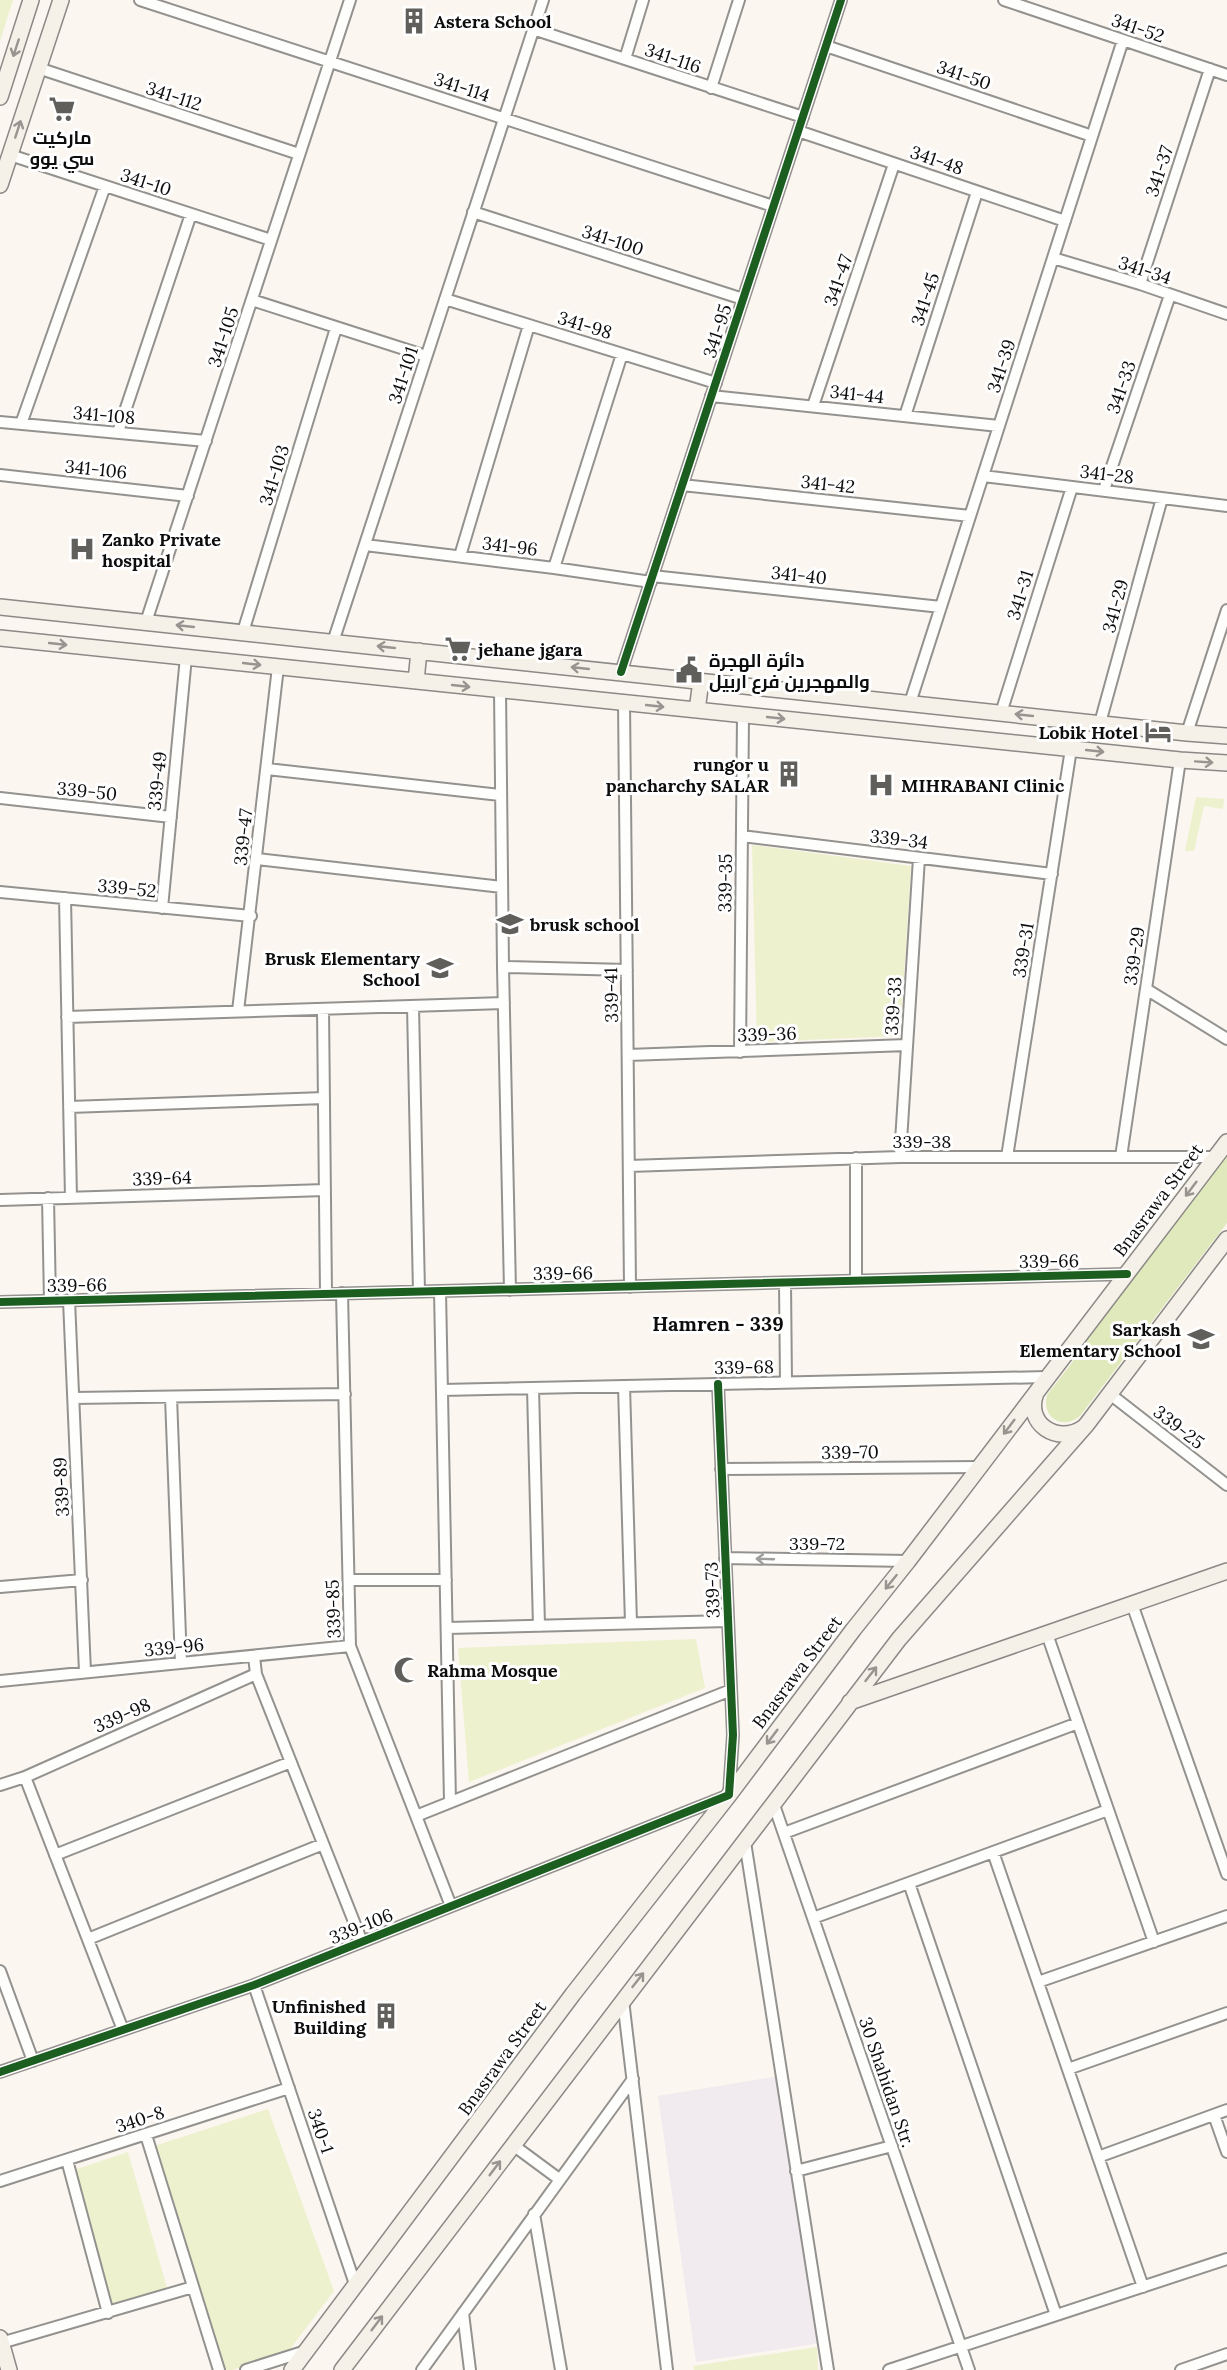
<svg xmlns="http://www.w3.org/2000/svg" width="1227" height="2370" viewBox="0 0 1227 2370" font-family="Lora,Cairo,serif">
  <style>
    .industrial { fill: #f1eaee }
    .green { fill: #edf1ce }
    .forest { fill: #e0e9bb }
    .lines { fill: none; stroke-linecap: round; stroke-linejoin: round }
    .street-casing { stroke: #94928f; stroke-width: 14 }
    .secondary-casing { stroke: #8b8986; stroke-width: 18 }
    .street { stroke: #fefefd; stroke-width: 10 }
    .secondary { stroke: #f5f0e8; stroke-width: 15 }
    .cycleway-casing { stroke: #fff; stroke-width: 11 }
    .cycleway { stroke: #1b5e20; stroke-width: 8 }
    .oneway { stroke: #989590 }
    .oneway2 { stroke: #9e9e9d }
    .labels { text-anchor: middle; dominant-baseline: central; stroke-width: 6; stroke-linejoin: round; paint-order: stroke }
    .poi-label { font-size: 18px; font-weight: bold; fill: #0d0d0d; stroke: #fff; text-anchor: start }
    .street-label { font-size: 18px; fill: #0d0d0d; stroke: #fff }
    .neighbourhood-label { font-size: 20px; font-weight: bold; fill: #0d0d0d; stroke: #fff }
  </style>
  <rect width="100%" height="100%" fill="#fbf6f0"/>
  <!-- industrial -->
  <path class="industrial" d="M 779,2076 L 820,2343 L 696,2362 L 658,2096 Z"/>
  <!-- green -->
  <path class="green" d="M 0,0 L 13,0 L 0,41 Z
    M 1196,797 L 1224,799 L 1223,809 L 1204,806 L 1194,851 L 1185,851 Z
    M 752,845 L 911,866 L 900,1036 L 757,1042 Z
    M 696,1639 L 705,1688 L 469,1782 L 458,1648 Z
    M 268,2109 L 334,2291 L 287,2353 L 232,2370 L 216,2370 L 148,2148 Z
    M 128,2152 L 167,2288 L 100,2310 L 65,2173 Z
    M 817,2347 L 818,2370 L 694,2370 L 693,2366 Z"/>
  <!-- forest -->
  <path class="forest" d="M 1227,1149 L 1227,1223 L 1080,1416 C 1062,1431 1041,1417 1047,1395 L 1071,1364 L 1089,1334 Z"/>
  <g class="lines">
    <!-- street casing -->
    <g class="street-casing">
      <path id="street" d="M 140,0 L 773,206
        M 1004,0 L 1227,75
        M 533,29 L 803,117
        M 826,46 L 1092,136
        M 625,59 L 643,0
        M 38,68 L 299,154
        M 711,88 L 739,0
        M 798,131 L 1065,221
        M 10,155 L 271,240
        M 473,212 L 743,299
        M 1053,258 L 1140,284 L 1227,314
        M 1140,284 L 1210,69
        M 445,299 L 716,383
        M 252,300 L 426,356
        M 711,396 L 999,426
        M 813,406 L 894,164
        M 905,416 L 977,192
        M 0,422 L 206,441
        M 21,424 L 105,186
        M 118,432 L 191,214
        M 0,475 L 188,496
        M 983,476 L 1227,506
        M 682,485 L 970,516
        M 1104,490 L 1170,295
        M 365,545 L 554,568 L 651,582
        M 460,556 L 529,325
        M 554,568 L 622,354
        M 652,576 L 941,607
        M 146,622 L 350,0
        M 243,632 L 336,328
        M 333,642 L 543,0
        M 621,672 L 841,0
        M 500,690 L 503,967 L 510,1290
        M 624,702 L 630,1287
        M 910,703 L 1123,40
        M 1001,713 L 1072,487
        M 1100,723 L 1162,498
        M 1187,733 L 1227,610
        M 267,769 L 500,795
        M 0,798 L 171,817
        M 742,836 L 1052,874
        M 257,859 L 502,887
        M 0,892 L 251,916
        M 65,898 L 71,1198
        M 162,908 L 186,657
        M 503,967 L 627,970
        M 1146,989 L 1227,1039
        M 413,1006 L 419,1292
        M 323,1009 L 326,1294
        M 238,1011 L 278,667
        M 67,1017 L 504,1003
        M 740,1052 L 743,715
        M 628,1055 L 907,1045
        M 69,1107 L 324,1098
        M 900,1157 L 919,858
        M 1007,1157 L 1071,749
        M 1121,1157 L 1180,760
        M 629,1166 L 900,1157 L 1215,1157
        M 48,1198 L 50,1301
        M 0,1200 L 325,1190
        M 856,1281 L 856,1158
        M 785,1283 L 786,1383
        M 440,1291 L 450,1802
        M 342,1293 L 350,1646 L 451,1906
        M 69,1300 L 85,1672
        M 0,1302 L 1127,1274
        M 624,1386 L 631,1623
        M 533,1388 L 539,1626
        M 442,1390 L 1047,1377
        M 1110,1394 L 1227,1485
        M 171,1397 L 181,1663
        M 74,1398 L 345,1394
        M 721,1469 L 980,1467
        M 725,1558 L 908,1561
        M 349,1580 L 446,1580
        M 0,1587 L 82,1580
        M 1132,1604 L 1227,1874
        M 447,1628 L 728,1621
        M 1047,1634 L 1154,1942
        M 254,1656 L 256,1674 L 362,1942
        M 0,1681 L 350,1646
        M 25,1777 L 123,2030
        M 0,1785 L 25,1777 L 256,1674
        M 774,1805 L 969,2370
        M 416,1816 L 731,1690
        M 784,1833 L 1078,1723
        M 745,1842 L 828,2370
        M 993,1852 L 1143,2287
        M 55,1855 L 291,1762
        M 909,1883 L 1056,2315
        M 813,1918 L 1108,1810
        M 88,1939 L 323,1844
        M 0,1971 L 33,2061
        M 1038,1982 L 1227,1916
        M 254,1985 L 356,2287
        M 623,2000 L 667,2370
        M 1068,2069 L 1227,2013
        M 0,2072 L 254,1985 L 729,1795 L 733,1735 L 718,1384
        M 1214,2115 L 1227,2152
        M 146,2135 L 219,2370
        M 513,2145 L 559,2179
        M 1098,2157 L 1227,2110
        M 67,2160 L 108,2313
        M 796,2171 L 892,2146
        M 0,2181 L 289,2088
        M 534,2214 L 561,2370
        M 463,2313 L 470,2370
        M 1,2343 L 193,2287
        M 246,2370 L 306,2351
        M 422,2370 L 633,2079
        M 889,2370 L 1227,2259
        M 1181,2370 L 1227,2354"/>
    </g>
    <!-- secondary casing -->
    <g class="secondary-casing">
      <path id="secondary" d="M 0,97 L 31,0
        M 0,185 L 61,0
        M 0,607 L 1187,733 L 1227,736
        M 0,638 L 1180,760 L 1227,763
        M 416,681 L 419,651
        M 697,710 L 701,681
        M 1036,1393 C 1024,1424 1058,1445 1083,1428
        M 850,1702 L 1227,1571
        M 0,2338 L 9,2370
        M 292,2370 L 573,1994 L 729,1795 L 853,1630 L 908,1561 L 1227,1142
        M 342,2370 L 899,1639 L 1087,1424 L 1227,1239"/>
    </g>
    <!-- street -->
    <use href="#street" class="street"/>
    <!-- secondary -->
    <use href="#secondary" class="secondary"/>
    <!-- cycleway casing -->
    <g class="cycleway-casing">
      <path id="cycleway" d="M 621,672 L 841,0
        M 0,1302 L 1127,1274
        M 0,2072 L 254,1985 L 729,1795 L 733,1735 L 718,1384"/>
    </g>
    <!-- cycleway -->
    <use href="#cycleway" class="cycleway"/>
  </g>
  <!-- one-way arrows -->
  <defs><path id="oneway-shaft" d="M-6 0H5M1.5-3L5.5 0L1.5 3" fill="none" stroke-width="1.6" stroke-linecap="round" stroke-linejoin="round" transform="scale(1.5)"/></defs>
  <g class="oneway">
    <use href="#oneway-shaft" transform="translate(16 48) rotate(108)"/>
    <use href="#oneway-shaft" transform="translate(18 129) rotate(-72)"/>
    <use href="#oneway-shaft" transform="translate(185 626) rotate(-174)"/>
    <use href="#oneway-shaft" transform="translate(58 644) rotate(6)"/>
    <use href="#oneway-shaft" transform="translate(386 647) rotate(-174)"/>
    <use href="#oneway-shaft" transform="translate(252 664) rotate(6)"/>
    <use href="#oneway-shaft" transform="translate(580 668) rotate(-174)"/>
    <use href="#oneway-shaft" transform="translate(461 686) rotate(6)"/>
    <use href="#oneway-shaft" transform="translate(655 706) rotate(6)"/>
    <use href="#oneway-shaft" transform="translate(1024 715) rotate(-174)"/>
    <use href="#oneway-shaft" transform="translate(776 718) rotate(6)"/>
    <use href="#oneway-shaft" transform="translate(1095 751) rotate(6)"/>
    <use href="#oneway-shaft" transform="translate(1204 762) rotate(4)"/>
    <use href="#oneway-shaft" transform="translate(1191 1189) rotate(127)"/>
    <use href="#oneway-shaft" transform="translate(1009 1427) rotate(127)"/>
    <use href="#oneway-shaft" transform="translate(891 1582) rotate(129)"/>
    <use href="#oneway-shaft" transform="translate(871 1674) rotate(-52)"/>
    <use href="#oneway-shaft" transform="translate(772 1737) rotate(127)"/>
    <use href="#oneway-shaft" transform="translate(638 1980) rotate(-52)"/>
    <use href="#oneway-shaft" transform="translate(495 2168) rotate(-53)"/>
    <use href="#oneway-shaft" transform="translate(377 2323) rotate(-53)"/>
  </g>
  <use class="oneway2" href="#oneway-shaft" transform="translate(765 1559) rotate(-178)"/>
  <!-- icons -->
  <defs>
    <g id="building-bare" transform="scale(2.07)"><path d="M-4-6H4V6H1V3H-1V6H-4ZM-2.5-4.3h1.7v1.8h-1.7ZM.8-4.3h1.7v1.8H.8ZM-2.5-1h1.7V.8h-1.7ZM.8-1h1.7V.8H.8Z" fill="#605f5c" stroke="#fff" stroke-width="2.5" paint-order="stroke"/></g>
    <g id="supermarket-bare" transform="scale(2.07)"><path d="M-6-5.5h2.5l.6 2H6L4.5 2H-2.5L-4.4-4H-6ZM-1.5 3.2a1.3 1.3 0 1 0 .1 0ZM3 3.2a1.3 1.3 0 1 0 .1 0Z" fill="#605f5c" stroke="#fff" stroke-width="2.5" paint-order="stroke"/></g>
    <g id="hospital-bare" transform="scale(2.07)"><path d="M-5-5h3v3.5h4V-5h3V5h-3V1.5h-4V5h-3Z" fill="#605f5c" stroke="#fff" stroke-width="2.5" paint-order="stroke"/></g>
    <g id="civic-bare" transform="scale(2.07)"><path d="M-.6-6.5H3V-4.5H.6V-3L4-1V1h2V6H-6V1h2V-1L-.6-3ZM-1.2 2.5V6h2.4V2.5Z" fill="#605f5c" stroke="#fff" stroke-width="2.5" paint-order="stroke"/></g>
    <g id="hotel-bare" transform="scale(2.07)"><path d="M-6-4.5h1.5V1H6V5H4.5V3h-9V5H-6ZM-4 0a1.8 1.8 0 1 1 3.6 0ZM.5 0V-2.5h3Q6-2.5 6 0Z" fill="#605f5c" stroke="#fff" stroke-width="2.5" paint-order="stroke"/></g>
    <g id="school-bare" transform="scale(2.07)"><path d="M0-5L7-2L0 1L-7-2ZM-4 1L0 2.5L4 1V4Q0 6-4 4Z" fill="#605f5c" stroke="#fff" stroke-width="2.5" paint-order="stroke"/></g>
    <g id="mosque-bare" transform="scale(2.07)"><path d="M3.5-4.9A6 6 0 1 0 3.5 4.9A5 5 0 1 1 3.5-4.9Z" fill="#605f5c" stroke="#fff" stroke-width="2.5" paint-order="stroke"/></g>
  </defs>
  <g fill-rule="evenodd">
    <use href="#building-bare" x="414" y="21"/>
    <use href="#supermarket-bare" x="62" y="109"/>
    <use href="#hospital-bare" x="82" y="549"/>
    <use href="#supermarket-bare" x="458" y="649"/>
    <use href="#civic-bare" x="689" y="670"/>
    <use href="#hotel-bare" x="1158" y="732"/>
    <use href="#building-bare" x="789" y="774"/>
    <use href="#hospital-bare" x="881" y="785"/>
    <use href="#school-bare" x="510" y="924"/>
    <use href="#school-bare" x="440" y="968"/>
    <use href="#school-bare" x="1201" y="1339"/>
    <use href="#mosque-bare" x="407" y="1670"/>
    <use href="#building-bare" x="386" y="2016"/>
  </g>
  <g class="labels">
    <!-- poi labels -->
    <g class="poi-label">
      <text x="434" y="21">Astera School</text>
      <text x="62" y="137" text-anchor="middle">ماركيت<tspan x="62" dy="21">سي يوو</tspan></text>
      <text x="102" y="539">Zanko Private<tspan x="102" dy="21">hospital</tspan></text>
      <text x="478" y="649">jehane jgara</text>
      <text x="709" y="660">دائرة الهجرة<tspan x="709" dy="21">والمهجرين فرع اربيل</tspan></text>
      <text x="1138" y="732" text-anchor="end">Lobik Hotel</text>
      <text x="769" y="764" text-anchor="end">rungor u<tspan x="769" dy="21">pancharchy SALAR</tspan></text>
      <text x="901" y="785">MIHRABANI Clinic</text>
      <text x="530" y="924">brusk school</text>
      <text x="420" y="958" text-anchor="end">Brusk Elementary<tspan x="420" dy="21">School</tspan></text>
      <text x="1181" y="1329" text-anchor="end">Sarkash<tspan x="1181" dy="21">Elementary School</tspan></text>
      <text x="427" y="1670">Rahma Mosque</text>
      <text x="366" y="2006" text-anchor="end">Unfinished<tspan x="366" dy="21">Building</tspan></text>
    </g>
    <!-- street labels -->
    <g class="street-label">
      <text transform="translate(1138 28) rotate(19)">341-52</text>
      <text transform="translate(673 58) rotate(19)">341-116</text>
      <text transform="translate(964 75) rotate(19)">341-50</text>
      <text transform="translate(462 87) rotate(18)">341-114</text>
      <text transform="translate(174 96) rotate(18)">341-112</text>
      <text transform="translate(937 160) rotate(19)">341-48</text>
      <text transform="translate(1159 171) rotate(-72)">341-37</text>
      <text transform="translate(146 182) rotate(18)">341-10</text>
      <text transform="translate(613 240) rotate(18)">341-100</text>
      <text transform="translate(1145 270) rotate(18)">341-34</text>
      <text transform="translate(838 280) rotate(-71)">341-47</text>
      <text transform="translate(925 299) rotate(-72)">341-45</text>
      <text transform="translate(585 325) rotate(17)">341-98</text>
      <text transform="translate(717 331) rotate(-72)">341-95</text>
      <text transform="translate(223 337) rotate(-72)">341-105</text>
      <text transform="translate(1001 366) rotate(-72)">341-39</text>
      <text transform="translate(403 375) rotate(-72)">341-101</text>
      <text transform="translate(1121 387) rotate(-71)">341-33</text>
      <text transform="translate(857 394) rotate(6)">341-44</text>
      <text transform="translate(104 415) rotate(5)">341-108</text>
      <text transform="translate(96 469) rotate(6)">341-106</text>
      <text transform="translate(1107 474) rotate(7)">341-28</text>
      <text transform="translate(274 475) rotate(-73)">341-103</text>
      <text transform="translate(828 484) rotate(6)">341-42</text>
      <text transform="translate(510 546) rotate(7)">341-96</text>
      <text transform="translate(799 575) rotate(6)">341-40</text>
      <text transform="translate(1020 595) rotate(-73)">341-31</text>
      <text transform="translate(1115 606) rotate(-75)">341-29</text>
      <text transform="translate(157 781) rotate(-84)">339-49</text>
      <text transform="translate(87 791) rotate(6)">339-50</text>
      <text transform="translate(243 837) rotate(-84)">339-47</text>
      <text transform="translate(899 839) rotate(7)">339-34</text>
      <text transform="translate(725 883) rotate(-89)">339-35</text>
      <text transform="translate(127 888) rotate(6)">339-52</text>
      <text transform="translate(1023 950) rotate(-81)">339-31</text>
      <text transform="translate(1134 956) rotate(-82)">339-29</text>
      <text transform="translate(611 995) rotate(-91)">339-41</text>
      <text transform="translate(893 1006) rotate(-86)">339-33</text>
      <text transform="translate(767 1034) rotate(-2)">339-36</text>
      <text x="922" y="1141">339-38</text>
      <text transform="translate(162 1178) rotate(-2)">339-64</text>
      <text transform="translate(1158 1200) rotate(-53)">Bnasrawa Street</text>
      <text transform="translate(1049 1261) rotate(-1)">339-66</text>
      <text transform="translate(563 1273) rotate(-1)">339-66</text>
      <text transform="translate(77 1285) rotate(-1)">339-66</text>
      <text transform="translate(744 1367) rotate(-1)">339-68</text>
      <text transform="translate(1179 1427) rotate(38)">339-25</text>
      <text transform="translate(850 1452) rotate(-1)">339-70</text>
      <text transform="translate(61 1487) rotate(-93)">339-89</text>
      <text x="817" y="1543">339-72</text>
      <text transform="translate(712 1590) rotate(-92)">339-73</text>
      <text transform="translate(333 1609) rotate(-92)">339-85</text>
      <text transform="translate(174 1647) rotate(-6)">339-96</text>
      <text transform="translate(797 1672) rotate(-53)">Bnasrawa Street</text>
      <text transform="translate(122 1715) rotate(-24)">339-98</text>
      <text transform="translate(361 1926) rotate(-22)">339-106</text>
      <text transform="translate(502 2058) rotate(-54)">Bnasrawa Street</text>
      <text transform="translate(887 2082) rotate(71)">30 Shahidan Str.</text>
      <text transform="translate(140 2119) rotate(-18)">340-8</text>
      <text transform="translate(321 2131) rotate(71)">340-1</text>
    </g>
    <!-- neighbourhood labels -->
    <g class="neighbourhood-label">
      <text x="718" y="1323">Hamren - 339</text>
    </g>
  </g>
</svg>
